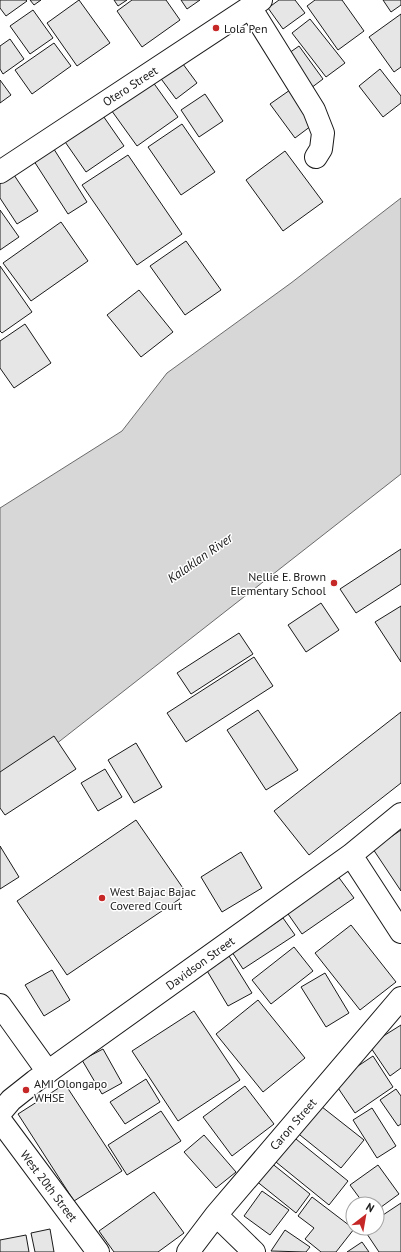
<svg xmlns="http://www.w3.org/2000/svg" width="401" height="1252" viewBox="0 0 401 1252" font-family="'PT Sans',sans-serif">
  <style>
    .water { fill: #d7d7d7; stroke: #6a6a6a }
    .building { fill: #e6e6e6; stroke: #1a1a1a }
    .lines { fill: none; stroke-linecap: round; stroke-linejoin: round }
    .minor-casing { stroke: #1a1a1a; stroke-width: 24 }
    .major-casing { stroke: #1a1a1a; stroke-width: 24 }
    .minor { stroke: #fff; stroke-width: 22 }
    .major { stroke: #fff; stroke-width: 22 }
    .poi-dot { fill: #c62828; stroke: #fff; stroke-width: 1.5 }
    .labels { text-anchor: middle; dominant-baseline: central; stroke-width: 3; stroke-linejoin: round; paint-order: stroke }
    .poi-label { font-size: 12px; fill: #1a1a1a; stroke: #fff; text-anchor: start }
    .street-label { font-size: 12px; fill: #1a1a1a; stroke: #fff }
    .water-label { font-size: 13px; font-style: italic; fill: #1a1a1a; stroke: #fff }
  </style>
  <rect width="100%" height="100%" fill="#fff"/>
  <!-- water -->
  <path class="water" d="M 401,198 L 401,474 L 19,773 L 0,784 L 0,508 L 122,431 L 167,373 L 291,283 Z"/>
  <!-- building -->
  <path class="building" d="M 0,0 L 26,0 L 27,1 L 6,16 L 0,8 Z
    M 30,0 L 41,0 L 34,5 Z
    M 79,0 L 110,43 L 77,66 L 47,23 Z
    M 114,0 L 127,0 L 118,6 Z
    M 132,0 L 166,0 L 180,20 L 142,47 L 117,11 Z
    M 181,0 L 200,0 L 187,9 Z
    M 279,0 L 295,0 L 305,13 L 283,29 L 268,8 Z
    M 315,0 L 342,0 L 364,31 L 338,50 L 307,6 Z
    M 383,0 L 401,0 L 401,5 L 391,12 Z
    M 33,10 L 53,38 L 30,54 L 10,26 Z
    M 401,14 L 401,67 L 394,72 L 369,37 Z
    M 310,19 L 345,63 L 326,77 L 292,33 Z
    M 10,39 L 24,59 L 3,74 L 0,69 L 0,46 Z
    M 54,43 L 71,66 L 32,94 L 15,70 Z
    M 299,46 L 323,79 L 307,91 L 282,58 Z
    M 180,60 L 197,83 L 176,99 L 159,76 Z
    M 380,69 L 401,96 L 401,103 L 383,117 L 359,86 Z
    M 150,78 L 178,117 L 137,146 L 109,107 Z
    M 0,80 L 11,95 L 0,103 Z
    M 290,90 L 315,123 L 295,138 L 270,104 Z
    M 205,94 L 223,121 L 199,137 L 181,110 Z
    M 99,110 L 124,146 L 86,172 L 61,136 Z
    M 182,124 L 215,172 L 181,195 L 148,147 Z
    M 52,146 L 87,202 L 68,214 L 32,158 Z
    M 285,151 L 323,202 L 283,231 L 246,180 Z
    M 128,155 L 182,234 L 137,265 L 82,185 Z
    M 10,169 L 38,211 L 17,224 L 0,198 L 0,176 Z
    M 0,210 L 19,237 L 0,250 Z
    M 61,222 L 88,261 L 31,301 L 3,263 Z
    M 186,241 L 221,290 L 185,315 L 150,266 Z
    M 0,266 L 32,312 L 2,333 L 0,331 Z
    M 139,290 L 173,332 L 141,357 L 107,315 Z
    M 25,324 L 51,363 L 14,388 L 0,368 L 0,341 Z
    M 401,549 L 401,584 L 356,613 L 340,589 Z
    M 321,603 L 339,630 L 306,652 L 288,625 Z
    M 401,606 L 401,662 L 375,622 Z
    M 239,633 L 253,654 L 191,694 L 177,673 Z
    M 254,657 L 273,686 L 186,742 L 167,713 Z
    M 258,710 L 298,770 L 266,790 L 227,730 Z
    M 401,712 L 401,783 L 309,855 L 274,811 Z
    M 54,736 L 76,769 L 5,815 L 0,808 L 0,772 Z
    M 136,743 L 162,787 L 134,803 L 108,760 Z
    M 105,769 L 122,797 L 98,811 L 81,783 Z
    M 136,820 L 187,894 L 67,975 L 17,901 Z
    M 401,830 L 401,891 L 373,849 Z
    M 0,846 L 19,877 L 0,889 Z
    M 241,852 L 262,888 L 222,912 L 201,877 Z
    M 337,875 L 354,898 L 302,934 L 286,911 Z
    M 283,918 L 295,935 L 243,969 L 232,952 Z
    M 351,925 L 396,982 L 360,1010 L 315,953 Z
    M 294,947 L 313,971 L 271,1004 L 252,980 Z
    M 229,956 L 252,993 L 228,1006 L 206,969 Z
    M 52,970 L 70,1000 L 44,1016 L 25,985 Z
    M 325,973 L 349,1013 L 326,1027 L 301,987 Z
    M 258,1000 L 305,1058 L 263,1092 L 216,1034 Z
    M 194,1011 L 240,1080 L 178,1121 L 132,1051 Z
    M 401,1025 L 401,1068 L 390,1076 L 369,1045 Z
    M 103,1049 L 122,1083 L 102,1094 L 82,1060 Z
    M 373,1056 L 393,1087 L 355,1113 L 334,1082 Z
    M 146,1079 L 160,1102 L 125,1124 L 110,1102 Z
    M 65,1084 L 122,1171 L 74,1201 L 18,1114 Z
    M 245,1086 L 274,1124 L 232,1156 L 203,1117 Z
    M 396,1089 L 401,1096 L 401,1124 L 398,1126 L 380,1100 Z
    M 317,1103 L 364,1140 L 341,1168 L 295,1131 Z
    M 372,1108 L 396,1146 L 377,1158 L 353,1120 Z
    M 161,1111 L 181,1141 L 127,1175 L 108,1145 Z
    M 204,1135 L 236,1172 L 216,1188 L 184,1152 Z
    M 291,1135 L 348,1181 L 329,1205 L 271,1158 Z
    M 270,1162 L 310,1194 L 296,1213 L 255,1180 Z
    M 378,1165 L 399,1194 L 377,1210 L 377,1204 L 364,1204 L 350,1185 Z
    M 262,1191 L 289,1210 L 270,1235 L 244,1216 Z
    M 154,1192 L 184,1233 L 158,1252 L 114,1252 L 99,1231 Z
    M 312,1197 L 354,1229 L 336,1252 L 321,1252 L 305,1239 L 314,1228 L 298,1216 Z
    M 401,1203 L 401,1252 L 379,1252 L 363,1228 L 377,1228 L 377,1219 Z
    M 50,1229 L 54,1252 L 35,1252 L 31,1233 Z
    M 285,1230 L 310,1247 L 306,1252 L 271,1251 Z
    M 26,1235 L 29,1252 L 0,1252 L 0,1240 Z
    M 362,1242 L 369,1252 L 347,1252 Z"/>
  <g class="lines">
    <!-- minor casing -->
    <g class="minor-casing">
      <path id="minor" d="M 250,7 L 314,110 L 323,133 L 321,149 L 316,157
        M 351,855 L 401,932
        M 0,1005 L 48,1072
        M 0,1113 L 11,1100 L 35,1081 L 351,855 L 401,814
        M 0,1120 L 98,1252
        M 216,1215 L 254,1252
        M 188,1252 L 216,1215 L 401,998"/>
    </g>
    <!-- major casing -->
    <g class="major-casing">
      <path id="major" d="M 0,172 L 261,0"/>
    </g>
    <!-- minor -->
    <use href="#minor" class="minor"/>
    <!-- major -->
    <use href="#major" class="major"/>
  </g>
  <!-- markers -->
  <g class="poi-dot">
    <circle cx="216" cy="28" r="4"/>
    <circle cx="334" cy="583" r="4"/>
    <circle cx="102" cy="898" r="4"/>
    <circle cx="26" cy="1090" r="4"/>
  </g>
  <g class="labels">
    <!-- poi labels -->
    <g class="poi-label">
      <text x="224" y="28">Lola Pen</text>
      <text x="326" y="576" text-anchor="end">Nellie E. Brown<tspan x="326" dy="14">Elementary School</tspan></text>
      <text x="110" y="891">West Bajac Bajac<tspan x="110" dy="14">Covered Court</tspan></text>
      <text x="34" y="1083">AMI Olongapo<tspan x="34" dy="14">WHSE</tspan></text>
    </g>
    <!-- street labels -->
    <g class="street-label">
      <text transform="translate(130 86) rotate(-33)">Otero Street</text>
      <text transform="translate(200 963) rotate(-36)">Davidson Street</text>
      <text transform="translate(293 1124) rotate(-49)">Caron Street</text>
      <text transform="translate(49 1186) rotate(53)">West 20th Street</text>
    </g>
    <!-- water labels -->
    <g class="water-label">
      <text transform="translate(200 558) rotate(-35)">Kalaklan River</text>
    </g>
  </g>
  <!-- north arrow -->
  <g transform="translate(365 1216) rotate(31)"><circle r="19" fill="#ffffff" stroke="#a3a3a3"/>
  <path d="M0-3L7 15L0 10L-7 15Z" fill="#c62828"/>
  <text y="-6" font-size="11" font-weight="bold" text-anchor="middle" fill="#1a1a1a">N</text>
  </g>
</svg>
